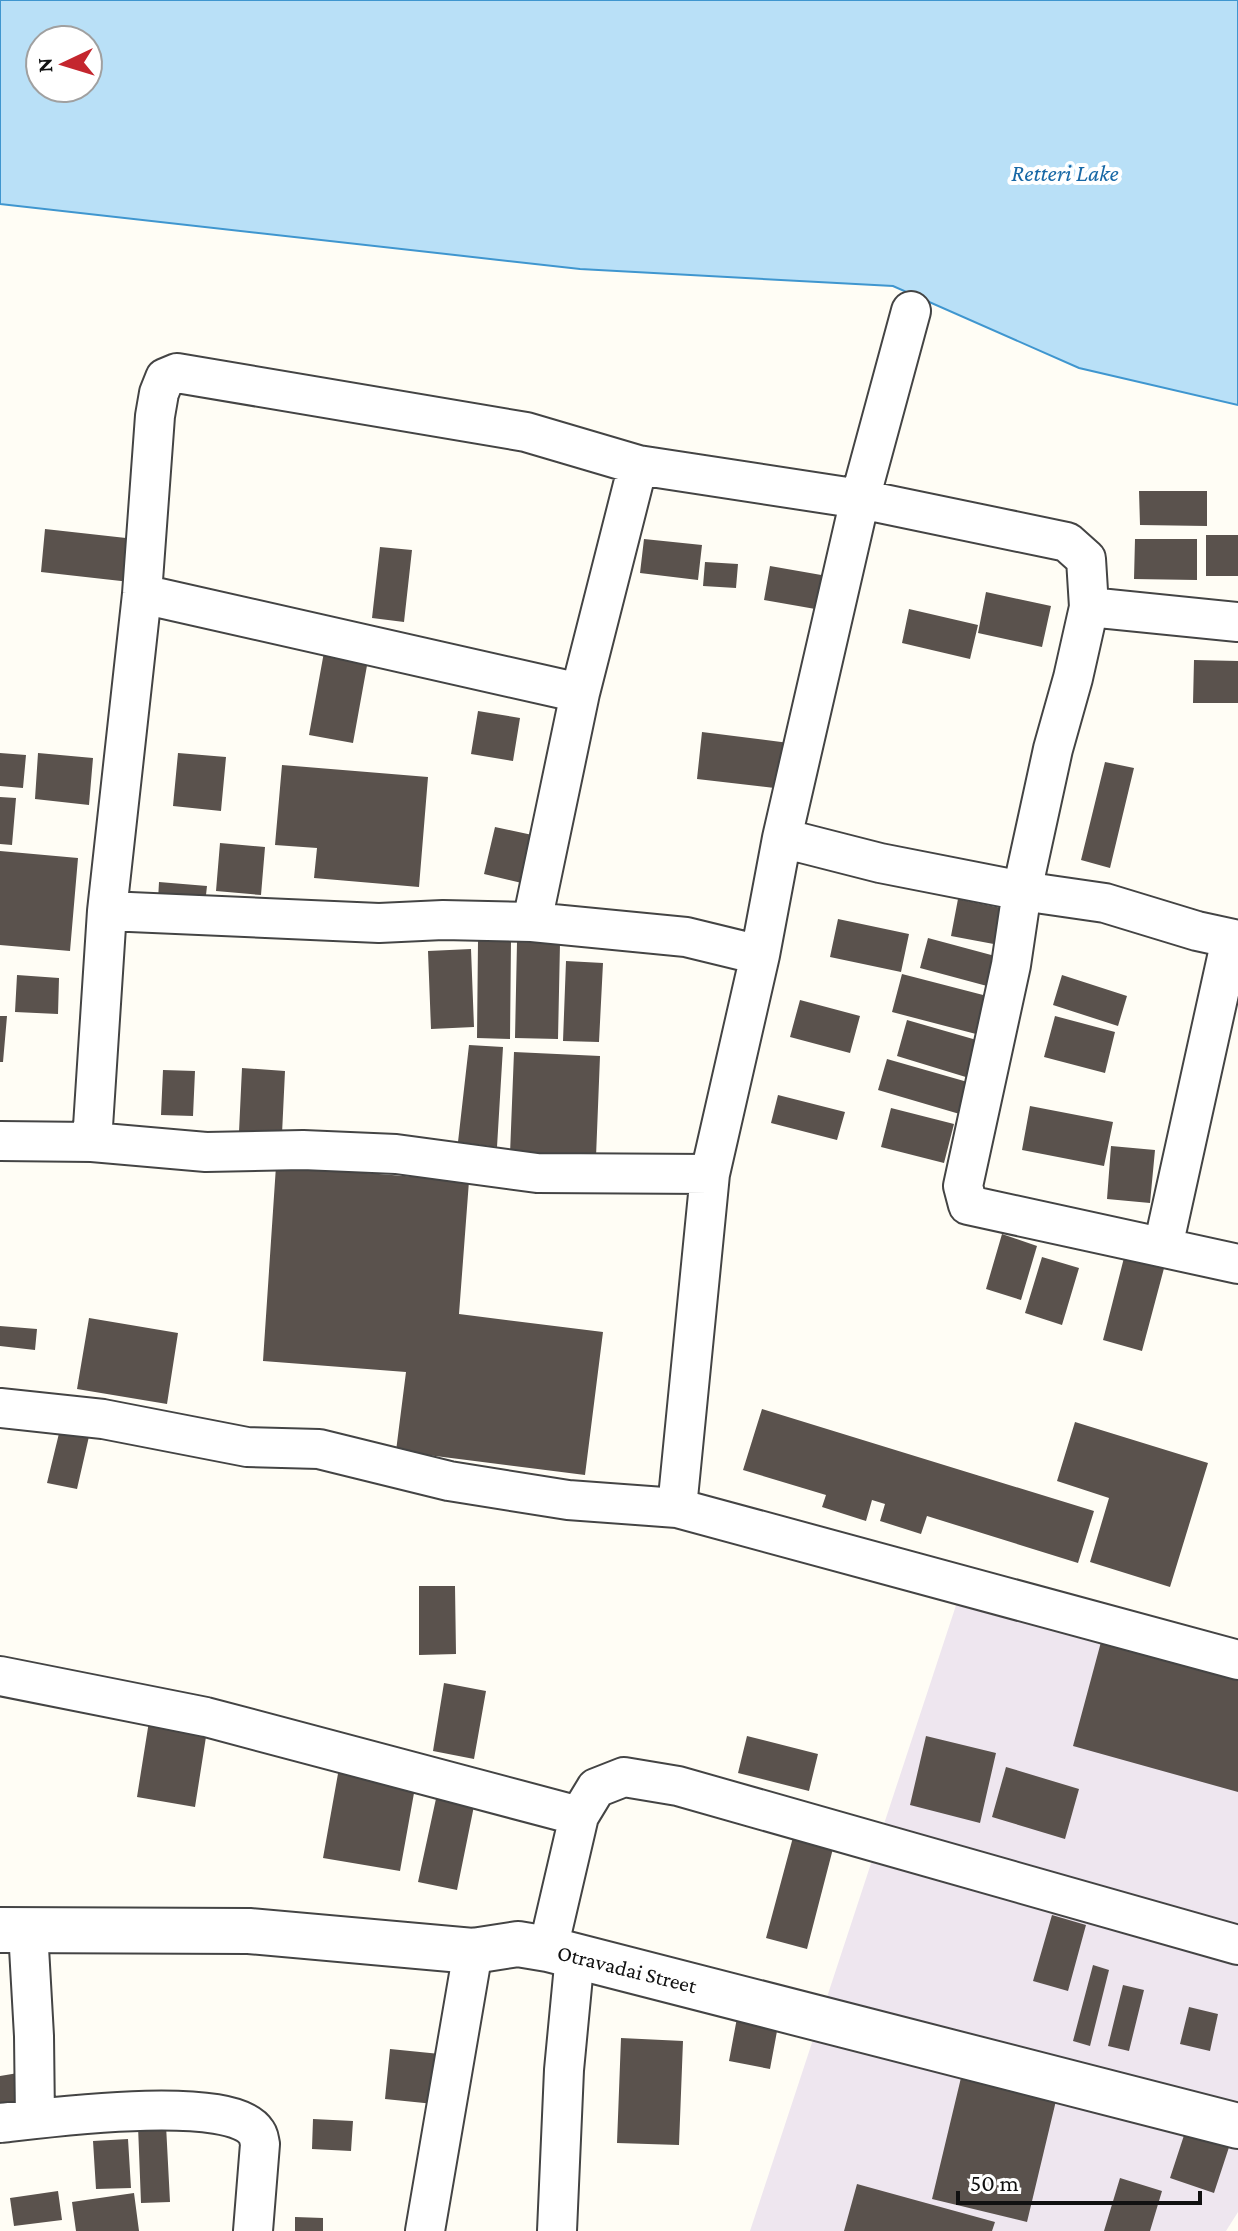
<svg xmlns="http://www.w3.org/2000/svg" width="1238" height="2231" viewBox="0 0 1238 2231" font-family="'Crimson Pro',serif">
  <style>
    .industrial { fill: #eee6ef }
    .water { fill: #b9e0f7; stroke: #3f96cf; stroke-width: 2; fill-rule: evenodd }
    .building { fill: #5a524d }
    .lines { fill: none; stroke-linecap: round; stroke-linejoin: round }
    .minor-casing { stroke: #444; stroke-width: 42 }
    .tertiary-casing { stroke: #444; stroke-width: 48 }
    .minor { stroke: #fff; stroke-width: 38 }
    .tertiary { stroke: #fff; stroke-width: 44 }
    .labels { text-anchor: middle; dominant-baseline: central; stroke-width: 8; stroke-linejoin: round; paint-order: stroke }
    .street-label { font-size: 22px; fill: #111; stroke: #fff }
    .water-label { font-size: 24px; font-style: italic; fill: #1768a6; stroke: #fff }
  </style>
  <rect width="100%" height="100%" fill="#fffdf5"/>
  <!-- industrial -->
  <path class="industrial" d="M 965,1578 L 1238,1643 L 1238,2212 L 1226,2231 L 750,2231 Z"/>
  <!-- water -->
  <path class="water" d="M 0,0 L 1238,0 L 1238,405 L 1079,368 L 893,286 L 580,269 L 0,204 ZM 40,40 L 88,40 L 88,88 L 40,88 Z"/>
  <!-- building -->
  <path class="building" d="M 1139,491 L 1207,491 L 1207,526 L 1140,525 Z
    M 45,529 L 135,539 L 130,582 L 41,572 Z
    M 1206,535 L 1238,535 L 1238,576 L 1206,576 Z
    M 644,539 L 702,545 L 698,580 L 640,573 Z
    M 1135,539 L 1197,539 L 1197,580 L 1134,579 Z
    M 380,547 L 412,550 L 404,622 L 372,618 Z
    M 705,562 L 738,564 L 736,588 L 703,586 Z
    M 770,566 L 827,576 L 821,610 L 764,600 Z
    M 986,592 L 1051,606 L 1042,647 L 978,633 Z
    M 909,609 L 978,625 L 970,659 L 902,643 Z
    M 324,652 L 368,660 L 353,743 L 309,735 Z
    M 1194,660 L 1238,661 L 1238,703 L 1193,703 Z
    M 478,711 L 520,718 L 513,761 L 471,754 Z
    M 702,732 L 789,743 L 783,789 L 697,779 Z
    M 0,753 L 26,755 L 23,788 L 0,786 Z
    M 38,753 L 93,758 L 89,805 L 35,799 Z
    M 178,753 L 226,757 L 221,811 L 173,806 Z
    M 1105,762 L 1134,768 L 1110,868 L 1081,860 Z
    M 282,765 L 428,777 L 419,887 L 314,878 L 317,848 L 275,845 Z
    M 0,797 L 16,798 L 12,845 L 0,844 Z
    M 495,827 L 537,836 L 526,884 L 484,874 Z
    M 220,843 L 265,847 L 261,895 L 216,891 Z
    M 0,851 L 78,858 L 70,951 L 0,945 Z
    M 159,882 L 207,886 L 205,904 L 158,900 Z
    M 958,899 L 1006,909 L 999,945 L 951,936 Z
    M 838,919 L 909,934 L 901,972 L 830,957 Z
    M 928,938 L 995,956 L 987,986 L 920,968 Z
    M 478,941 L 511,941 L 510,1039 L 477,1038 Z
    M 517,942 L 560,943 L 558,1039 L 515,1038 Z
    M 471,949 L 474,1027 L 431,1029 L 428,951 Z
    M 566,961 L 603,963 L 599,1042 L 563,1041 Z
    M 902,974 L 987,996 L 976,1034 L 892,1012 Z
    M 17,975 L 59,978 L 58,1014 L 15,1012 Z
    M 1062,975 L 1127,996 L 1118,1026 L 1053,1005 Z
    M 800,1000 L 860,1016 L 850,1053 L 790,1037 Z
    M 0,1016 L 7,1016 L 3,1062 L 0,1062 Z
    M 1055,1016 L 1115,1032 L 1105,1073 L 1044,1057 Z
    M 907,1020 L 980,1041 L 969,1078 L 897,1056 Z
    M 469,1045 L 503,1047 L 497,1147 L 458,1142 Z
    M 514,1052 L 600,1056 L 596,1157 L 510,1154 Z
    M 887,1059 L 971,1083 L 963,1115 L 878,1090 Z
    M 242,1068 L 285,1071 L 282,1134 L 239,1132 Z
    M 163,1070 L 195,1071 L 193,1116 L 161,1115 Z
    M 778,1095 L 845,1112 L 837,1140 L 771,1123 Z
    M 1030,1106 L 1113,1122 L 1104,1166 L 1022,1150 Z
    M 891,1108 L 954,1124 L 944,1163 L 881,1147 Z
    M 1111,1146 L 1155,1150 L 1150,1203 L 1107,1199 Z
    M 276,1166 L 469,1181 L 459,1314 L 603,1332 L 585,1475 L 396,1451 L 406,1372 L 263,1361 Z
    M 1002,1234 L 1037,1246 L 1021,1300 L 986,1289 Z
    M 1127,1246 L 1167,1257 L 1142,1351 L 1103,1340 Z
    M 1042,1257 L 1079,1268 L 1062,1325 L 1025,1313 Z
    M 89,1318 L 178,1333 L 167,1404 L 77,1389 Z
    M 0,1326 L 37,1329 L 35,1350 L 0,1346 Z
    M 762,1409 L 1094,1511 L 1078,1563 L 927,1516 L 921,1534 L 880,1521 L 885,1504 L 872,1500 L 866,1521 L 822,1507 L 826,1495 L 743,1470 Z
    M 1075,1422 L 1208,1463 L 1170,1587 L 1090,1562 L 1109,1498 L 1057,1481 Z
    M 61,1425 L 90,1432 L 77,1489 L 47,1483 Z
    M 419,1586 L 455,1586 L 456,1654 L 419,1655 Z
    M 1101,1642 L 1238,1680 L 1238,1792 L 1073,1746 Z
    M 444,1683 L 486,1691 L 474,1759 L 433,1751 Z
    M 150,1715 L 208,1724 L 195,1807 L 137,1797 Z
    M 747,1736 L 818,1754 L 809,1791 L 738,1773 Z
    M 926,1736 L 996,1753 L 980,1823 L 910,1805 Z
    M 1006,1767 L 1079,1789 L 1065,1839 L 992,1817 Z
    M 339,1768 L 416,1782 L 400,1871 L 323,1858 Z
    M 437,1794 L 475,1801 L 457,1890 L 418,1882 Z
    M 796,1826 L 836,1837 L 807,1949 L 766,1938 Z
    M 1052,1915 L 1086,1925 L 1068,1991 L 1033,1981 Z
    M 1093,1965 L 1109,1970 L 1090,2046 L 1073,2041 Z
    M 1123,1985 L 1144,1990 L 1129,2051 L 1108,2046 Z
    M 739,2007 L 780,2015 L 770,2069 L 729,2061 Z
    M 1189,2007 L 1218,2014 L 1210,2051 L 1180,2044 Z
    M 621,2038 L 683,2041 L 679,2145 L 617,2143 Z
    M 390,2049 L 440,2054 L 434,2104 L 385,2099 Z
    M 965,2061 L 1060,2084 L 1027,2222 L 932,2199 Z
    M 18,2073 L 22,2101 L 0,2104 L 0,2076 Z
    M 313,2119 L 353,2121 L 351,2151 L 312,2149 Z
    M 1189,2120 L 1233,2135 L 1214,2193 L 1170,2178 Z
    M 166,2125 L 170,2202 L 141,2203 L 138,2126 Z
    M 128,2139 L 131,2188 L 96,2189 L 93,2141 Z
    M 1120,2178 L 1162,2191 L 1150,2231 L 1104,2231 Z
    M 857,2184 L 995,2222 L 992,2231 L 844,2231 Z
    M 58,2191 L 62,2220 L 14,2226 L 10,2198 Z
    M 134,2193 L 139,2231 L 76,2231 L 72,2202 Z
    M 295,2217 L 323,2218 L 323,2231 L 295,2231 Z"/>
  <g class="lines">
    <!-- minor casing -->
    <g class="minor-casing">
      <path id="minor" d="M 142,594 L 580,693
        M 1089,607 L 1238,622
        M 782,838 L 860,499 L 911,311
        M 107,911 L 142,594 L 155,416 L 159,393 L 165,378 L 177,373 L 526,432 L 638,465 L 860,499 L 1067,542 L 1086,559 L 1089,607 L 1073,678 L 1053,749 L 1022,891 L 1011,965 L 963,1186 L 968,1205 L 1238,1264
        M 532,922 L 580,693 L 638,465
        M 0,1141 L 92,1142 L 206,1152 L 303,1150 L 396,1154 L 537,1173 L 710,1174 L 760,955 L 782,838 L 880,863 L 1022,891 L 1105,903 L 1197,931 L 1238,940
        M 92,1142 L 107,911 L 379,923 L 443,920 L 532,922 L 686,937 L 760,955
        M 1163,1247 L 1231,939
        M 0,1408 L 103,1419 L 247,1447 L 319,1449 L 449,1481 L 568,1500 L 677,1508 L 1238,1660
        M 677,1508 L 710,1174
        M 0,1676 L 206,1717 L 579,1816
        M 28,1930 L 34,2036 L 35,2119
        M 548,1949 L 579,1816 L 596,1788 L 624,1777 L 678,1786 L 1238,1945
        M 0,2123 C 44,2118 232,2093 256,2132 C 259,2135 259,2140 260,2144 L 253,2231
        M 425,2231 L 473,1951
        M 557,2231 L 564,2070 L 575,1955"/>
    </g>
    <!-- tertiary casing -->
    <g class="tertiary-casing">
      <path id="tertiary" d="M 0,1930 L 249,1931 L 473,1951 L 518,1944 L 548,1949 L 1238,2126"/>
    </g>
    <!-- minor -->
    <use href="#minor" class="minor"/>
    <!-- tertiary -->
    <use href="#tertiary" class="tertiary"/>
  </g>
  <g class="labels">
    <!-- street labels -->
    <g class="street-label">
      <text transform="translate(627 1969) rotate(14)">Otravadai Street</text>
    </g>
    <!-- water labels -->
    <g class="water-label">
      <text x="1065" y="172">Retteri Lake</text>
    </g>
  </g>
  <!-- north arrow -->
  <g transform="translate(64 64) rotate(266)"><circle r="38" fill="#ffffff" stroke="#a0a0a0" stroke-width="2"/>
  <path d="M0-6L14 30L0 20L-14 30Z" fill="#c4262e"/>
  <text y="-12" font-size="22" font-weight="bold" text-anchor="middle" fill="#111111">N</text>
  </g>
  <!-- scale -->
  <path d="M958 2191v12h242v-12" fill="none" stroke="#111111" stroke-width="4"/>
  <text x="970" y="2191" font-size="24" fill="#111111" stroke="#ffffff" stroke-width="6" paint-order="stroke">50 m</text>
</svg>
